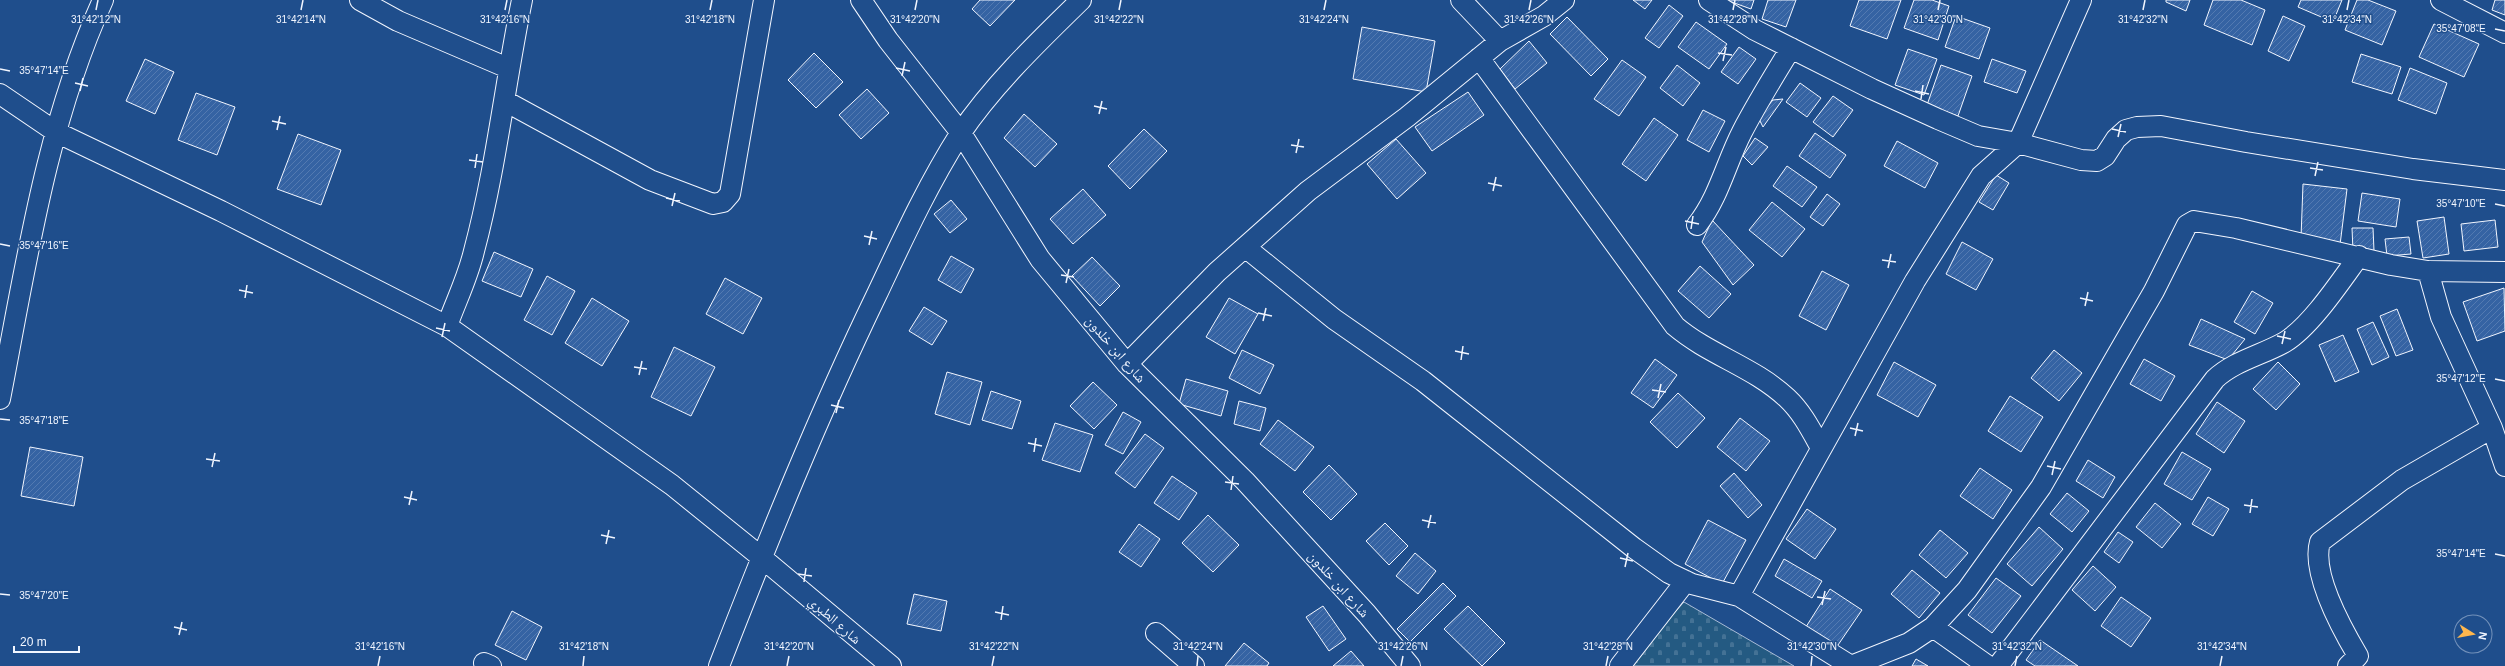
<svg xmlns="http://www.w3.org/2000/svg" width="2505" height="666" viewBox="0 0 2505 666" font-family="Helvetica,'Noto Naskh Arabic',sans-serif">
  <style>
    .cemetery { fill: url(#cemetery-stones); stroke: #a8bbd7 }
    .building { fill: url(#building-hatch); stroke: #f2f6ff }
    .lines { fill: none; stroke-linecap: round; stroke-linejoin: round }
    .minor-casing { stroke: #f2f6ff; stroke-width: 22 }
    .minor { stroke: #1f4e8c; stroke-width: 20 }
    .ticks { fill: none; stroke: #f2f6ff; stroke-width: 1.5 }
    .labels { text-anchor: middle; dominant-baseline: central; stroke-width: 3; stroke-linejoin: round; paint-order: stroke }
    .street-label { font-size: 14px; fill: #f2f6ff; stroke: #1f4e8c }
    .ticks-label { font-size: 10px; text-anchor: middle; fill: #f2f6ff; stroke: #1f4e8c; stroke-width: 3; stroke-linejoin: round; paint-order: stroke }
  </style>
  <defs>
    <pattern id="cemetery-stones" width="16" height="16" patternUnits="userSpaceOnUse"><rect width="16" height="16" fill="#245a82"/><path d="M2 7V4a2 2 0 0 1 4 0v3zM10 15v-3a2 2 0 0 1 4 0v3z" fill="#447295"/></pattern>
    <pattern id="building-hatch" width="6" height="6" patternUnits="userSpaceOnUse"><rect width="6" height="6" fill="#3563a3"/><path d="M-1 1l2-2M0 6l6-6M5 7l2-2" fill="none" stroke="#537ab1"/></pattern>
  </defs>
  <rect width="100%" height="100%" fill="#1f4e8c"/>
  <!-- cemetery -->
  <path class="cemetery" d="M 1684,602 L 1794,666 L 1625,666 Z"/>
  <!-- building -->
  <path class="building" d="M 980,0 L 1015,0 L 990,26 L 972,9 Z
    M 1633,0 L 1652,0 L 1645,9 Z
    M 1726,0 L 1754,0 L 1751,9 Z
    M 1768,0 L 1796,0 L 1786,27 L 1762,19 Z
    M 1859,0 L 1901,0 L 1887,39 L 1850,26 Z
    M 1914,0 L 1932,0 L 1949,6 L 1938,40 L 1904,28 Z
    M 2166,0 L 2190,0 L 2186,11 L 2166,2 Z
    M 2213,0 L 2241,0 L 2265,10 L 2252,45 L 2204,25 Z
    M 2301,0 L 2342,0 L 2333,22 L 2298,7 Z
    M 2357,0 L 2368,0 L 2396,11 L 2382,45 L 2345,30 Z
    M 2495,0 L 2505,0 L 2505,15 L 2492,10 Z
    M 1669,5 L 1683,16 L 1659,48 L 1645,38 Z
    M 1956,16 L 1990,28 L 1979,59 L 1945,47 Z
    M 2283,16 L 2305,26 L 2289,61 L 2268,51 Z
    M 1567,17 L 1608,59 L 1591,76 L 1550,34 Z
    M 1696,22 L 1727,44 L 1709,69 L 1678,47 Z
    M 2434,24 L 2479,44 L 2464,77 L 2419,57 Z
    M 1362,27 L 1435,41 L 1426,92 L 1353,79 Z
    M 1529,41 L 1547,63 L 1515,89 L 1500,69 Z
    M 1739,47 L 1756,59 L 1738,84 L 1721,72 Z
    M 1908,49 L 1937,59 L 1924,95 L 1895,85 Z
    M 814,53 L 843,82 L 816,108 L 788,80 Z
    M 2361,54 L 2401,67 L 2392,94 L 2352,82 Z
    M 145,59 L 174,72 L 155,114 L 126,101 Z
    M 1992,59 L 2026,71 L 2017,93 L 1984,82 Z
    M 1622,60 L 1646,77 L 1619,116 L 1594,99 Z
    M 1677,65 L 1700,83 L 1683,106 L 1660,88 Z
    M 1941,65 L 1972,76 L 1958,116 L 1927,105 Z
    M 2410,68 L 2447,83 L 2436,114 L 2398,100 Z
    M 1800,83 L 1821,98 L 1807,117 L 1786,102 Z
    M 867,89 L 889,113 L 861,139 L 839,115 Z
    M 1468,92 L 1484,115 L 1432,151 L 1415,127 Z
    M 196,93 L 235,107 L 217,155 L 178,140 Z
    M 1833,96 L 1853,110 L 1833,137 L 1813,122 Z
    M 1783,99 L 1763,127 L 1758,117 L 1773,100 Z
    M 1703,110 L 1725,121 L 1709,152 L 1687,140 Z
    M 1024,114 L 1057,144 L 1035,167 L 1004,138 Z
    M 1654,118 L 1678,135 L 1646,181 L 1622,164 Z
    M 1144,129 L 1167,151 L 1130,189 L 1108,166 Z
    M 1815,133 L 1846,155 L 1830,178 L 1799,156 Z
    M 298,134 L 341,150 L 321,205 L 277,189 Z
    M 1755,138 L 1768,147 L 1752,165 L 1743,156 Z
    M 1396,139 L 1426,173 L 1397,199 L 1367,164 Z
    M 1897,141 L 1938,163 L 1925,188 L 1884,166 Z
    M 1787,166 L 1817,187 L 1802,207 L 1773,186 Z
    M 1996,175 L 2009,183 L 1993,210 L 1979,202 Z
    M 2303,184 L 2347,189 L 2340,245 L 2301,238 Z
    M 1083,189 L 1106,215 L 1073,244 L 1050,219 Z
    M 2362,193 L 2400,199 L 2396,227 L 2358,221 Z
    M 1827,194 L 1840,204 L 1823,226 L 1810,217 Z
    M 951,200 L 967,219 L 950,233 L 934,214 Z
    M 1772,202 L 1805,229 L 1782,257 L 1749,230 Z
    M 2444,217 L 2449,254 L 2423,258 L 2417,221 Z
    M 1712,220 L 1754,265 L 1733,285 L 1702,242 Z
    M 2495,220 L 2498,247 L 2464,251 L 2461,224 Z
    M 2352,228 L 2373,228 L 2374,251 L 2353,251 Z
    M 2409,237 L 2411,254 L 2387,256 L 2385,239 Z
    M 1962,242 L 1993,259 L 1976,290 L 1946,274 Z
    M 494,252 L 533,269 L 521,297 L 482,281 Z
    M 951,256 L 974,269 L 961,293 L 938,280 Z
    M 1092,257 L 1120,286 L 1100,306 L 1072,276 Z
    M 1700,266 L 1731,294 L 1709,318 L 1678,291 Z
    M 1822,271 L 1849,285 L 1826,330 L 1799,316 Z
    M 547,276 L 575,291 L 552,335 L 524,320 Z
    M 725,278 L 762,298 L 743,334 L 706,314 Z
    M 2504,288 L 2505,331 L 2477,341 L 2463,302 Z
    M 2252,291 L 2273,303 L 2255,334 L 2234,322 Z
    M 592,298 L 629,321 L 602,366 L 565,343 Z
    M 1229,298 L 1258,314 L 1235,354 L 1206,337 Z
    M 924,307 L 947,321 L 932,345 L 909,331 Z
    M 2397,309 L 2413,350 L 2396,356 L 2380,316 Z
    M 2201,319 L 2245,339 L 2228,360 L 2189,345 Z
    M 2373,322 L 2389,357 L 2372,365 L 2357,329 Z
    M 2343,335 L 2359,372 L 2335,382 L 2319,345 Z
    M 674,347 L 715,367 L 691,416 L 651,397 Z
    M 1242,350 L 1274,365 L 1260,394 L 1229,378 Z
    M 2054,350 L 2082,373 L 2059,401 L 2031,378 Z
    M 1655,359 L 1677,375 L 1653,408 L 1631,393 Z
    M 2144,359 L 2175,376 L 2161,401 L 2130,384 Z
    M 1894,362 L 1936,385 L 1918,417 L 1877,395 Z
    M 2278,362 L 2300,384 L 2276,410 L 2253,389 Z
    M 947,372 L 982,382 L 970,425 L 935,414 Z
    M 1186,379 L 1228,391 L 1221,416 L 1179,404 Z
    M 1093,382 L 1117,405 L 1094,429 L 1070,406 Z
    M 991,391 L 1021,401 L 1012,429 L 982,420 Z
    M 1678,393 L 1705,418 L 1677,448 L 1650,422 Z
    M 2010,396 L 2043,417 L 2021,452 L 1988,431 Z
    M 1239,401 L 1266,408 L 1260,431 L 1234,424 Z
    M 2217,402 L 2245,421 L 2224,453 L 2196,434 Z
    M 1123,412 L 1141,422 L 1123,454 L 1105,445 Z
    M 1740,418 L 1770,441 L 1746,471 L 1717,447 Z
    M 1278,420 L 1314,447 L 1295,471 L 1260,444 Z
    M 1055,423 L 1093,435 L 1080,472 L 1042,460 Z
    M 1145,434 L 1164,448 L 1135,488 L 1115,473 Z
    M 30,447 L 83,457 L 74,506 L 21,496 Z
    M 2182,452 L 2211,469 L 2192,500 L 2164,484 Z
    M 2088,460 L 2115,477 L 2103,498 L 2076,481 Z
    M 1329,465 L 1357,494 L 1331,520 L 1303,492 Z
    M 1980,468 L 2012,490 L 1993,519 L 1960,496 Z
    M 1734,473 L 1762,505 L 1748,518 L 1720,486 Z
    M 1172,476 L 1197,493 L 1179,520 L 1154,503 Z
    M 2067,493 L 2089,511 L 2072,532 L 2050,514 Z
    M 2208,497 L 2229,509 L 2213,536 L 2192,524 Z
    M 2155,503 L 2181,524 L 2162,548 L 2136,527 Z
    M 1807,509 L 1836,529 L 1815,559 L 1786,539 Z
    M 1208,515 L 1239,545 L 1213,572 L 1182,543 Z
    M 1708,520 L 1746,540 L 1722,584 L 1685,564 Z
    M 1385,523 L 1408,546 L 1389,565 L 1366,541 Z
    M 1139,524 L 1160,539 L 1141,567 L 1119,552 Z
    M 2039,527 L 2063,549 L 2032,586 L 2007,564 Z
    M 1940,530 L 1968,553 L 1946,578 L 1919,555 Z
    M 2118,532 L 2133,542 L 2119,563 L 2104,552 Z
    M 1415,553 L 1436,571 L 1418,594 L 1396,576 Z
    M 1784,559 L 1822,581 L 1812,598 L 1775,576 Z
    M 2093,566 L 2116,587 L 2095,611 L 2072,590 Z
    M 1912,570 L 1940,593 L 1919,618 L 1891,594 Z
    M 1996,578 L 2021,596 L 1992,633 L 1968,615 Z
    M 1443,583 L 1456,596 L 1410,642 L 1397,629 Z
    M 1830,589 L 1862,610 L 1838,645 L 1804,630 Z
    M 914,594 L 947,601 L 941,631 L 907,624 Z
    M 2121,597 L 2151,618 L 2131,647 L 2101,626 Z
    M 1323,606 L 1346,639 L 1329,651 L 1306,617 Z
    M 1468,606 L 1505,643 L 1482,666 L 1444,629 Z
    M 512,611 L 542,627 L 526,660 L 495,645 Z
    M 2040,640 L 2078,666 L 2035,666 L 2026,660 Z
    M 1244,643 L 1269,663 L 1267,666 L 1225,666 Z
    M 1351,651 L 1364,666 L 1333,666 Z
    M 1916,659 L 1928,666 L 1912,666 Z"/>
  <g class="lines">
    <!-- minor casing -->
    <g class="minor-casing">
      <path id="minor" d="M 360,0 L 398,21 L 508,68
        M 861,0 L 888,40 L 961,133 L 1040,259 L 1127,364 L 1245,481 L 1367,614 L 1410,666
        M 1461,0 L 1500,41
        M 1709,0 L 1755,30 L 1872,89 L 1938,119 L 1978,136 L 2018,143 L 2081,160 L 2097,161 L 2105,156 L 2116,139 L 2126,130 L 2137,127 L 2161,126 L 2246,142 L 2413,169 L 2505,180
        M 2081,0 L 2018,143 L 1981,176 L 1915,281 L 1739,596 L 1851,666 L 1909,643 L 1933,627 L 1967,590 L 2041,487 L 2154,291 L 2187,225 L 2194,221 L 2236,228 L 2391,265 L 2428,271 L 2505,272
        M 2441,0 L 2505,33
        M 1479,58 L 1675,326 C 1709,355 1754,367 1787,398 C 1802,412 1811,430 1821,448
        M 0,94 L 56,132 L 221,211 L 447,326 L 672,485 L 761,557 L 891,666
        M 505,101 L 650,180 L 713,204 L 723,202 L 730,194 L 764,0
        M 1697,225 C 1719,197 1726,163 1742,132 C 1757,103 1774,76 1791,48
        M 1245,247 L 1334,319 L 1423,381 L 1634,548 L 1669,573 L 1692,584 L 1739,596
        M 447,326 C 456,301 468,277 474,251 C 496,169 505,83 522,0
        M 1127,364 L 1217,272 L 1308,191 L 1407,117 L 1500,41 L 1544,16 L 1564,0
        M 0,399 C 26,265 46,125 103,0
        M 2492,428 L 2505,466
        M 1933,627 L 1988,666
        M 1156,633 L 1194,666
        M 484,663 L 491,666
        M 719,666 C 768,540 818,416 877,294 C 902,241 928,184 960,134 C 993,85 1039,41 1081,0
        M 1620,666 L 1686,581
        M 1998,666 L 2215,379 C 2234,361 2262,355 2285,342 C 2311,326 2340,282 2359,256
        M 2348,666 L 2358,656 C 2342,629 2311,573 2320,542 L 2402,480 L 2492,428 L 2441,317 L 2428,271"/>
    </g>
    <!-- minor -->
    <use href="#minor" class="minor"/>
  </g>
  <!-- ticks -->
  <path class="ticks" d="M 96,10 L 98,0M 301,10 L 303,0M 505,10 L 507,0M 710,10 L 712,0M 915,10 L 917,0M 1119,10 L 1121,0M 1324,10 L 1326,0M 1529,10 L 1531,0M 1733,10 L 1735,0M 1938,10 L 1940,0M 2143,10 L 2145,0M 2347,10 L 2349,0M 2495,29 L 2505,31M 1718,53 L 1732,55M 1723,61 L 1726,47M 896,68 L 910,71M 0,69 L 10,71M 902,76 L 905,62M 75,83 L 88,86M 80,91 L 83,78M 1915,91 L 1929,94M 1921,99 L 1923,85M 1094,106 L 1107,109M 1099,114 L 1102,101M 272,121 L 286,124M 2112,129 L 2126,132M 277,130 L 280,116M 2118,137 L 2121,124M 1291,145 L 1304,147M 1296,153 L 1299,139M 469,160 L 483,162M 475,168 L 477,154M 2310,168 L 2323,170M 2315,176 L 2318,162M 1488,183 L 1502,186M 1493,191 L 1496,177M 666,198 L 680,201M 2495,204 L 2505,206M 672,206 L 675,193M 1685,221 L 1699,224M 1691,229 L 1693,216M 864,236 L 877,239M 0,244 L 10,246M 869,245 L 872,231M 1882,260 L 1896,262M 1888,268 L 1891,254M 1061,275 L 1074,277M 1066,283 L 1069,269M 239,290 L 253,293M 245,298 L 247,285M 2080,298 L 2093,301M 2085,306 L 2088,292M 1258,313 L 1272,316M 1263,321 L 1266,308M 436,328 L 450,331M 2277,336 L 2291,339M 442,337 L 445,323M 2282,344 L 2285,331M 1455,351 L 1469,354M 1461,360 L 1463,346M 634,367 L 647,369M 639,375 L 642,361M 2495,379 L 2505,381M 1652,390 L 1666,392M 1658,398 L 1661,384M 831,405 L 844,408M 836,413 L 839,400M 0,419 L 10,420M 1850,428 L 1863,431M 1855,436 L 1858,423M 1028,443 L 1042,446M 1034,452 L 1036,438M 206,459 L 220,461M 2047,466 L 2061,469M 212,467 L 215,453M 2052,475 L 2055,461M 1225,482 L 1239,484M 1231,490 L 1233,476M 404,497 L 417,500M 409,505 L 412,491M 2244,505 L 2258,507M 2250,513 L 2252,499M 1422,520 L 1436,523M 1428,528 L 1431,515M 601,535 L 615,538M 606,544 L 609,530M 2495,554 L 2505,556M 1620,558 L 1633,561M 1625,567 L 1628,553M 798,574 L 812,576M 804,582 L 806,568M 0,594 L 10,595M 1817,597 L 1831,599M 1822,605 L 1825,591M 995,612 L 1009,615M 1001,620 L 1003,606M 174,627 L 187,630M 179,635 L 182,622M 378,666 L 380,656M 583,666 L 584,656M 787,666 L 789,656M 992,666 L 994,656M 1197,666 L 1198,656M 1401,666 L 1403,656M 1606,666 L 1608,656M 1811,666 L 1812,656M 2015,666 L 2017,656M 2220,666 L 2222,656"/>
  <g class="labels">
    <!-- street labels -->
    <g class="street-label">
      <text transform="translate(1116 349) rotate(49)">شارع ابن خلدون</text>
      <text transform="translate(1339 584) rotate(48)">شارع ابن خلدون</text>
      <text transform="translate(835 620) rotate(41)">شارع الطبري</text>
    </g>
  </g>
  <g class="ticks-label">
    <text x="96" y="23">31°42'12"N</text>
    <text x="301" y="23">31°42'14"N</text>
    <text x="505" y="23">31°42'16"N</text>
    <text x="710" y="23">31°42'18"N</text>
    <text x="915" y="23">31°42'20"N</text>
    <text x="1119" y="23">31°42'22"N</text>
    <text x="1324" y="23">31°42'24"N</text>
    <text x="1529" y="23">31°42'26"N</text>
    <text x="1733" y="23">31°42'28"N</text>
    <text x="1938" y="23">31°42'30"N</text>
    <text x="2347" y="23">31°42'34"N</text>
    <text x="2143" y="23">31°42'32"N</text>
    <text x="2461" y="32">35°47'08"E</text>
    <text x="44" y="74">35°47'14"E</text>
    <text x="2461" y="207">35°47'10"E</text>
    <text x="44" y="249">35°47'16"E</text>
    <text x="2461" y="382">35°47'12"E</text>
    <text x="44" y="424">35°47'18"E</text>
    <text x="2461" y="557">35°47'14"E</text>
    <text x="44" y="599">35°47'20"E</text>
    <text x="380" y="650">31°42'16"N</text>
    <text x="584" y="650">31°42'18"N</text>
    <text x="789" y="650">31°42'20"N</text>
    <text x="994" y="650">31°42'22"N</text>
    <text x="1198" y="650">31°42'24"N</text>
    <text x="1403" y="650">31°42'26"N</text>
    <text x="1608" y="650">31°42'28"N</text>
    <text x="1812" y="650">31°42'30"N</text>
    <text x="2017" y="650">31°42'32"N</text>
    <text x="2222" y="650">31°42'34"N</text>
  </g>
  <!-- north arrow -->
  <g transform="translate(2473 634) rotate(101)"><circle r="19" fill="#1f4e8c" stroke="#7391ba"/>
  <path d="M0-3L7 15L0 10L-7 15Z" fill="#ffb74d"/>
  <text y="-6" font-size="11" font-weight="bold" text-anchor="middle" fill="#f2f6ff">N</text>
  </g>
  <!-- scale -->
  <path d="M14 646v6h65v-6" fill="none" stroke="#f2f6ff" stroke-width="2"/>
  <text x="20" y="646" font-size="12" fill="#f2f6ff" stroke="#1f4e8c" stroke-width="3" paint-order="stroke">20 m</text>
</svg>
